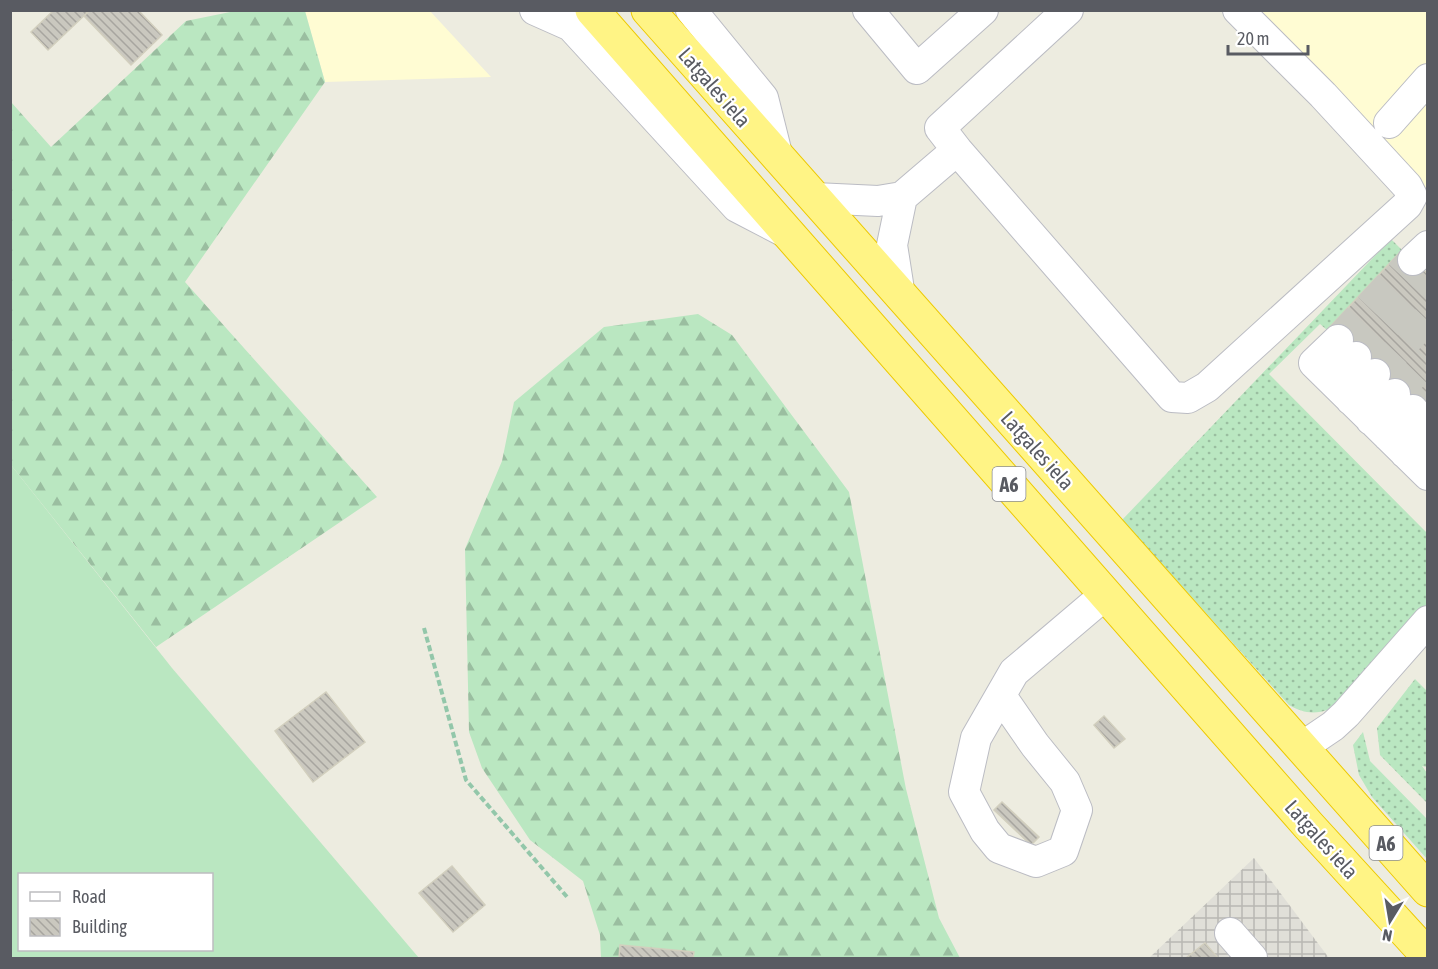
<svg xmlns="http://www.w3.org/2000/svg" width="1438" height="969" viewBox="0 0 1438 969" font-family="'Asap Condensed',sans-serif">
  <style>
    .commercial { fill: #fffcd3 }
    .industrial { fill: url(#industrial-grid) }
    .grass { fill: url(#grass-dots) }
    .forest { fill: url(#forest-firs) }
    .garden { fill: #bae7c1; fill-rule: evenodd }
    .building { fill: url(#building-back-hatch); stroke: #d2cfbe; stroke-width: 1.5 }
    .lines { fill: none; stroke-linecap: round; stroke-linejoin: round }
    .minor-tunnel { stroke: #c8c8c0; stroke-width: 30; stroke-dasharray: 30 15; stroke-linecap: butt }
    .minor-casing { stroke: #bbbcc3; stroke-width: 32 }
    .highway-casing { stroke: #edc900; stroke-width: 35 }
    .path { stroke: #93c7aa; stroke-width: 4; stroke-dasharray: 6 3; stroke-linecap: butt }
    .minor { stroke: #fff; stroke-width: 30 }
    .highway { stroke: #fff485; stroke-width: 33 }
    .labels { text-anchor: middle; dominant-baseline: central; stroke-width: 4.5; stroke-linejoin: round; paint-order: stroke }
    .shield { fill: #fff; stroke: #8b8c91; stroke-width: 1.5 }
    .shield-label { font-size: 20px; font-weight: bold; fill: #595b62 }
    .street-label { font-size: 21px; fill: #595b62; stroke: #fff }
  </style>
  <defs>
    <pattern id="industrial-grid" width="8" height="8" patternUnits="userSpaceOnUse" patternTransform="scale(1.5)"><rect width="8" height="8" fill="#e0dfd8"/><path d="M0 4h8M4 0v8" fill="none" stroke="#b9b8b3"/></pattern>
    <pattern id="grass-dots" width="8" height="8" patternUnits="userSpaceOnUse" patternTransform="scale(1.5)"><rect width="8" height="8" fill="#bae7c1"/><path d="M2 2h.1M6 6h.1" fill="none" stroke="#9abea0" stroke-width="1.8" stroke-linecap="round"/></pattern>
    <pattern id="forest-firs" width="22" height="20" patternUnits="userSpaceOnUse" patternTransform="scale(1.5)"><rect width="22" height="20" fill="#bae7c1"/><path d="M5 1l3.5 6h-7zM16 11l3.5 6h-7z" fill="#9abea0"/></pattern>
    <pattern id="building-back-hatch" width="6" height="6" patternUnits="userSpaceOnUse" patternTransform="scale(1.5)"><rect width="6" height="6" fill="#cac8bf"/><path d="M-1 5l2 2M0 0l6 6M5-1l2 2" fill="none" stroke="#a7a59f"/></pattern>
  </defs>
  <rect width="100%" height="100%" fill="#edece0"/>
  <!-- commercial -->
  <path class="commercial" d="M 305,11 L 430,11 L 491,77 L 325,82 Z
    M 1253,11 L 1427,11 L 1427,191 Z"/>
  <!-- industrial -->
  <path class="industrial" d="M 1254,858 L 1329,958 L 1149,958 Z"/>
  <!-- grass -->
  <path class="grass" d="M 1391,239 L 1402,250 L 1327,330 L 1320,324 L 1269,374 L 1427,533 L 1427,604 L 1330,709 C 1314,715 1303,713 1289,705 L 1122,520 Z
    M 1415,679 L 1427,691 L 1427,767 L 1422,766 L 1427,773 L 1427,803 L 1380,755 L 1377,728 Z
    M 1363,732 L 1370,761 L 1427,819 L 1427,859 L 1372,797 L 1359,775 L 1353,745 Z"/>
  <!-- forest -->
  <path class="forest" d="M 240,10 L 305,11 L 325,82 L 185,282 L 377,497 L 156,647 L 11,465 L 11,102 L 51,147 L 186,21 Z
    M 698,314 L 732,335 L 849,492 L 906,789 L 939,918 L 960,958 L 601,958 L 600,935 L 583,881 L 530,840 L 482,768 L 469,732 L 465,549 L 502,461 L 514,402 L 604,327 Z"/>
  <!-- garden -->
  <path class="garden" d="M 11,465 L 172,668 L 419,958 L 11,958 ZM 20,874 L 212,874 L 212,950 L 20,950 Z"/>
  <!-- building -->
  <path class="building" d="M 54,10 L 90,10 L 48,50 L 31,32 Z
    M 90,10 L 138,10 L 162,35 L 131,65 L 84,16 Z
    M 1402,250 L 1428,274 L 1428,423 L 1327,330 Z
    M 326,692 L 365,742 L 313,782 L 275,731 Z
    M 1104,716 L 1125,739 L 1114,748 L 1094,725 Z
    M 1002,802 L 1039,837 L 1031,845 L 994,810 Z
    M 452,866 L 485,905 L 453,932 L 419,893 Z
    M 1205,943 L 1218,958 L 1186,958 Z
    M 620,945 L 694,952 L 693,958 L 619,958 Z"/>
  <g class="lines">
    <!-- minor-tunnel -->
    <path class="minor-tunnel" d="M 1338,340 L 1413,260
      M 1356,357 L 1428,282
      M 1375,374 L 1428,318
      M 1395,394 L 1428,360
      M 1413,410 L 1428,394"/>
    <!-- minor casing -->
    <g class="minor-casing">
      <path id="minor" d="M 535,10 L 571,26 L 737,207 L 785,232
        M 691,10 L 763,98 L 778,158
        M 868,10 L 917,69 L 983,10
        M 1389,123 L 1428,79
        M 957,150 L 940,128 L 1068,10
        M 815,198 L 878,201 L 902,197 L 957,150 L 1172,397 L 1188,398 L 1207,387 L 1407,205 L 1412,196 L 1407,186 L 1323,95 L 1238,10
        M 1413,260 L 1428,246
        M 900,296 L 892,245 L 902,197
        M 1338,340 L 1314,363 L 1428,475
        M 1332,380 L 1356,357
        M 1351,400 L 1375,374
        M 1371,420 L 1395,394
        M 1388,436 L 1413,410
        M 1405,453 L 1428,429
        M 1001,696 L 1035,745 L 1065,782 L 1077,810 L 1063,851 L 1036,862 L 999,848 L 985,831 L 964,792 L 976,738 L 1014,672 L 1106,594
        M 1302,747 L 1333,726 L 1346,714 L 1428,621
        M 1230,933 L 1252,958"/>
    </g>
    <!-- highway casing -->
    <g class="highway-casing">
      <path id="highway" d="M 592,10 L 1309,826 L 1428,956
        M 648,10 L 1428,890"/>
    </g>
    <!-- path -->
    <path class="path" d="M 424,628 L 466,780 L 568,898"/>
    <!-- minor -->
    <use href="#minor" class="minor"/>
    <!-- highway -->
    <use href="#highway" class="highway"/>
  </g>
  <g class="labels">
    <!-- shield labels -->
    <g class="shield">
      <rect x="992.5" y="467" width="33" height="34" rx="4.5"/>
      <rect x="1369.5" y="826" width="33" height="34" rx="4.5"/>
    </g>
    <g class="shield-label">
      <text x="1009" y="484">A6</text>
      <text x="1386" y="843">A6</text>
    </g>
    <!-- street labels -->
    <g class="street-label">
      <text transform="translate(715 87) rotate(49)">Latgales iela</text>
      <text transform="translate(1038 450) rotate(48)">Latgales iela</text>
      <text transform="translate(1322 839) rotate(48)">Latgales iela</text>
    </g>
  </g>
  <!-- border -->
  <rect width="1438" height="969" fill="none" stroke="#595b62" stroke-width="24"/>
  <!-- legend -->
  <rect x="18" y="873" width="195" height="78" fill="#ffffff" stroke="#bdbdc0" stroke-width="1.5"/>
  <rect x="30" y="892" width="30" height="9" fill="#ffffff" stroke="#bdbdc0" stroke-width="1.5"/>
  <text x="72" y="903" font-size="18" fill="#595b62">Road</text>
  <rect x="30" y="918" width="30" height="18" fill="url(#building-back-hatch)" stroke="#bdbdc0" stroke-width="1.5"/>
  <text x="72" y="933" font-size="18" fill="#595b62">Building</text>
  <!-- north arrow -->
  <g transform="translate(1390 921) rotate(191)" stroke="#ffffff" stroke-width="4.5" paint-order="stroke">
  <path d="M0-4.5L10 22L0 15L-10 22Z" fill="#595b62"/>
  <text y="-9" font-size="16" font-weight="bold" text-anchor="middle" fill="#595b62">N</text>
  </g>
  <!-- scale -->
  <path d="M1228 45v9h80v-9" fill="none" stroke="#595b62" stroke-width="3"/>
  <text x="1237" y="45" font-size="18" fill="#595b62" stroke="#ffffff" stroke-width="4.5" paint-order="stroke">20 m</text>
</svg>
